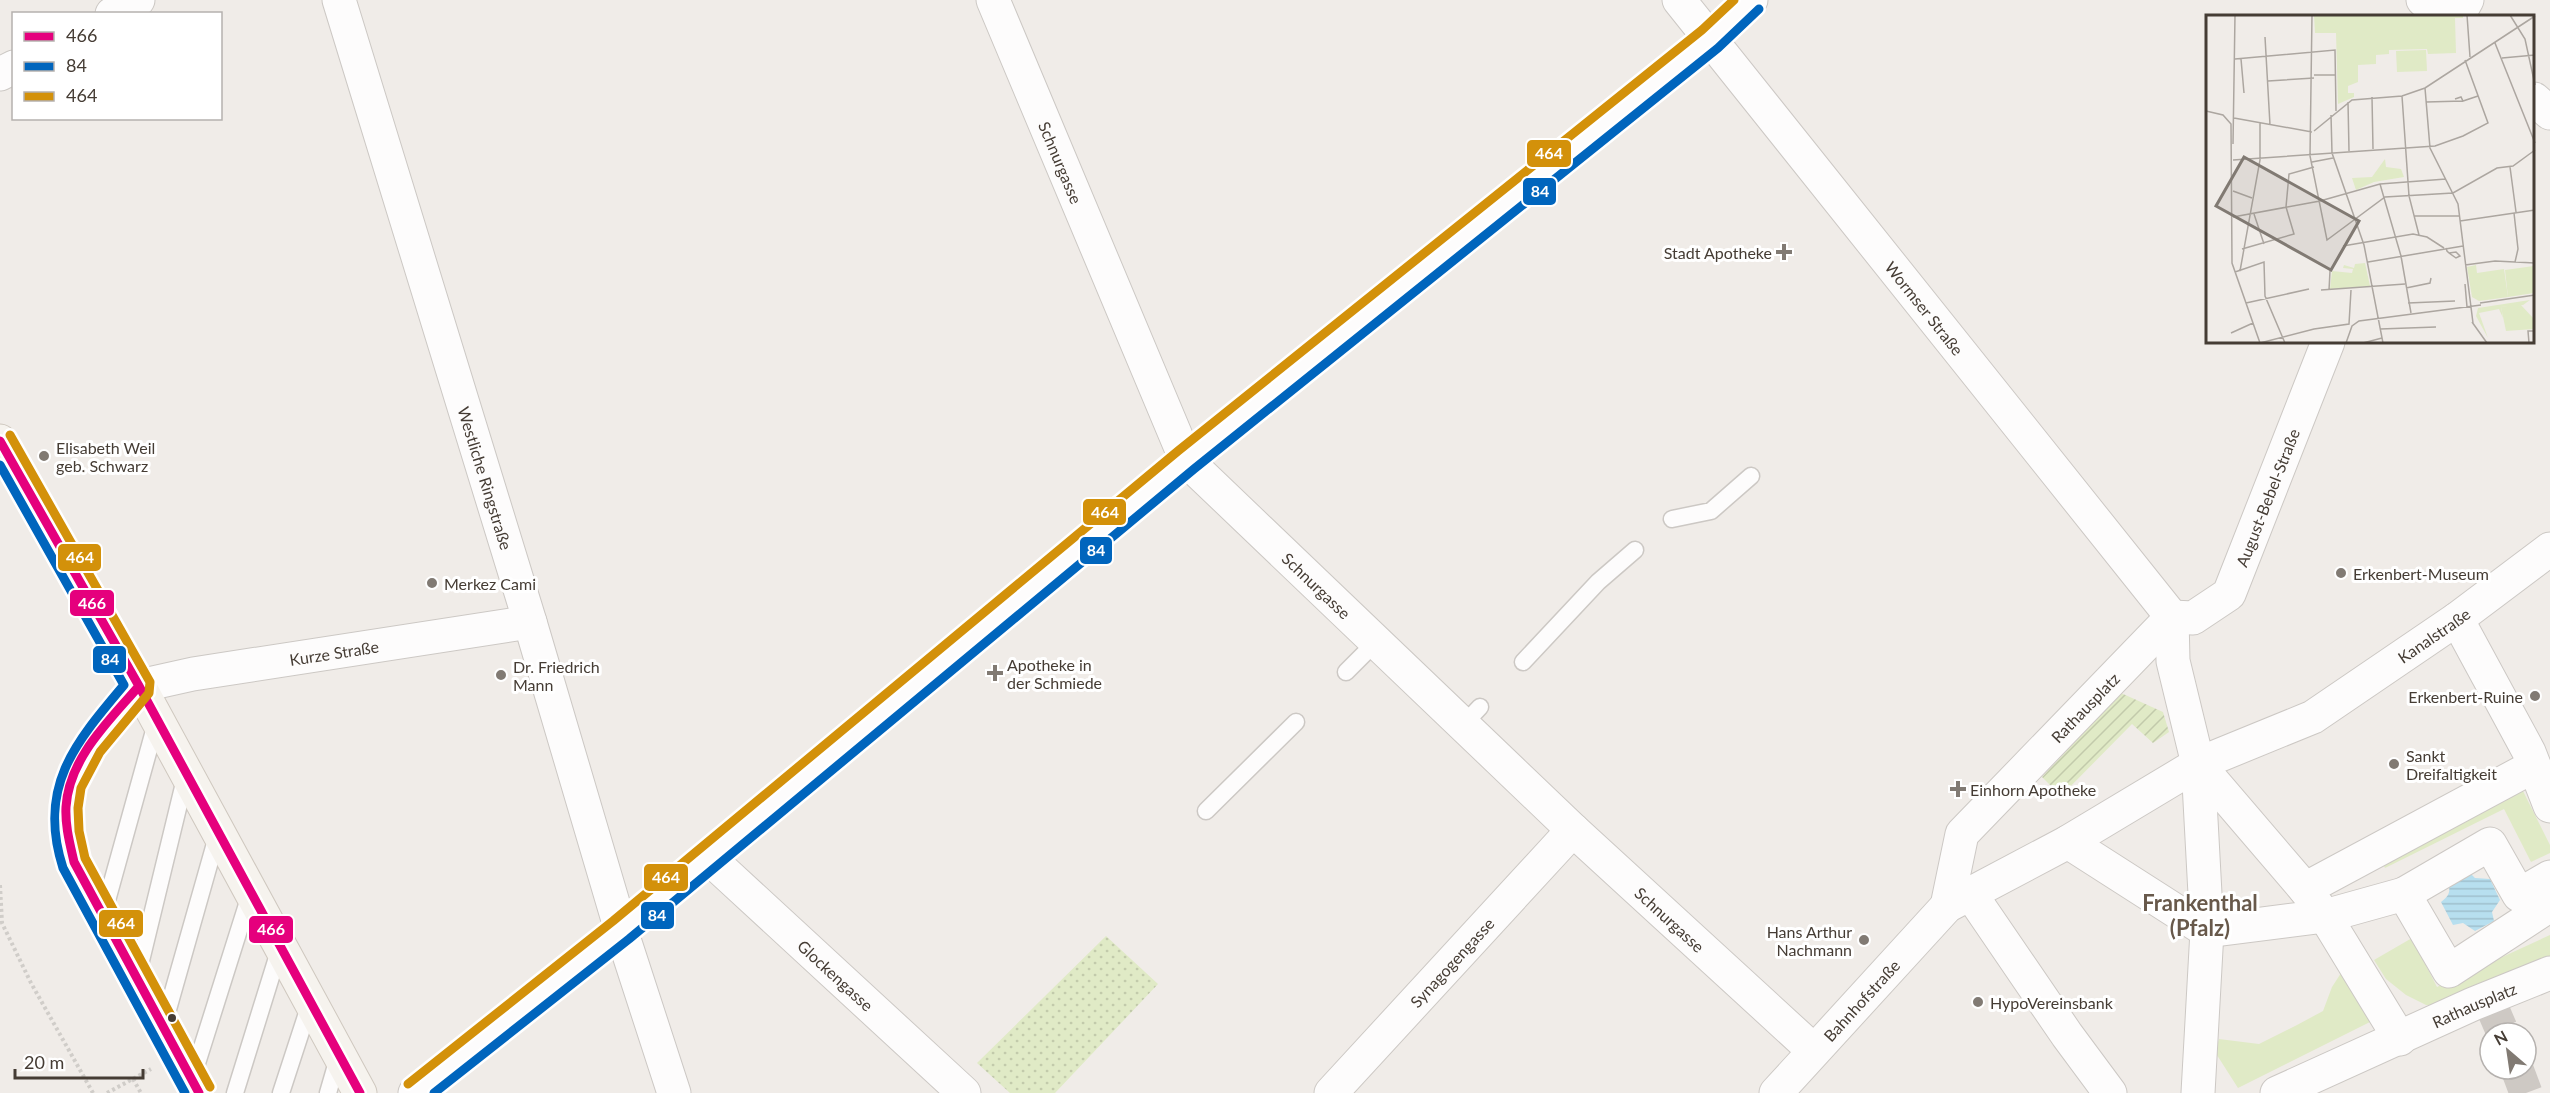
<svg xmlns="http://www.w3.org/2000/svg" width="2550" height="1093" viewBox="0 0 2550 1093" font-family="Lato,sans-serif">
  <style>
    .grass { fill: #e0eac6 }
    .park { fill: url(#park-dots) }
    .garden { fill: url(#garden-furrows) }
    .water { fill: url(#water-rules) }
    .lines { fill: none; stroke-linecap: round; stroke-linejoin: round }
    .street-tunnel { stroke: #cec9c4; stroke-width: 33; stroke-dasharray: 33 16; stroke-linecap: butt }
    .lane-casing { stroke: #ccc8c4; stroke-width: 19 }
    .street-casing { stroke: #ccc8c4; stroke-width: 35 }
    .secondary-casing { stroke: #cfc8bf; stroke-width: 35 }
    .path { stroke: #d0cdc9; stroke-width: 4; stroke-dasharray: 3 3; stroke-linecap: butt }
    .lane { stroke: #fdfcfc; stroke-width: 16 }
    .street { stroke: #fdfcfc; stroke-width: 33 }
    .secondary { stroke: #f6f3ee; stroke-width: 33 }
    .bus-1-casing { stroke: #fff; stroke-width: 14 }
    .bus-2-casing { stroke: #fff; stroke-width: 14 }
    .bus-3-casing { stroke: #fff; stroke-width: 14 }
    .bus-1 { stroke: #e5007d; stroke-width: 9 }
    .bus-2 { stroke: #0065bd; stroke-width: 9 }
    .bus-3 { stroke: #d3910a; stroke-width: 9 }
    .poi-dot { fill: #817a73; stroke: #fff; stroke-width: 2 }
    .bus-dot { fill: #453c34; stroke: #fff; stroke-width: 2 }
    .labels { text-anchor: middle; dominant-baseline: central; stroke-width: 6; stroke-linejoin: round; paint-order: stroke }
    .street-label { font-size: 16px; fill: #453c34; stroke: #fff }
    .poi-label { font-size: 16px; fill: #453c34; stroke: #fff; text-anchor: start }
    .district-label { font-size: 22px; font-weight: bold; fill: #68594b; stroke: #fff }
    .inset-road { fill: none; stroke: #aca6a0; stroke-width: 1.5 }
    .view { fill: #817a73; fill-opacity: 0.15; stroke: #817a73; stroke-width: 3 }
    .inset-edge { fill: none; stroke: #453c34; stroke-width: 3 }
    .line-badge { stroke: #fff; stroke-width: 2 }
    .badge-label { font-size: 16px; text-anchor: middle; font-weight: bold; fill: #fff }
  </style>
  <defs>
    <pattern id="park-dots" width="8" height="8" patternUnits="userSpaceOnUse" patternTransform="scale(1.5)"><rect width="8" height="8" fill="#e0eac6"/><path d="M2 2h.1M6 6h.1" fill="none" stroke="#c2caab" stroke-width="1.8" stroke-linecap="round"/></pattern>
    <pattern id="garden-furrows" width="10" height="10" patternUnits="userSpaceOnUse" patternTransform="scale(1.5)"><rect width="10" height="10" fill="#e0eac6"/><path d="M-1 1l2-2M0 10L10 0M9 11l2-2" fill="none" stroke="#c2caab"/></pattern>
    <pattern id="water-rules" width="6" height="5" patternUnits="userSpaceOnUse" patternTransform="scale(1.5)"><rect width="6" height="5" fill="#b7dfef"/><path d="M0 2.5h6" fill="none" stroke="#9fc0ce"/></pattern>
  </defs>
  <rect width="100%" height="100%" fill="#f0ece8"/>
  <!-- grass -->
  <path class="grass" d="M 2520,785 L 2550,845 L 2550,853 L 2531,862 L 2504,809 L 2385,868 L 2378,855 Z
    M 2550,935 L 2550,962 L 2452,1005 L 2426,1005 L 2406,995 L 2386,979 L 2374,960 L 2412,938 L 2437,987 Z
    M 2343,970 L 2370,1022 L 2238,1088 L 2215,1052 L 2219,1039 L 2259,1044 L 2297,1025 L 2323,1011 L 2332,987 Z"/>
  <!-- park -->
  <path class="park" d="M 1106,936 L 1158,984 L 1055,1093 L 1010,1093 L 977,1063 Z"/>
  <!-- garden -->
  <path class="garden" d="M 2121,693 L 2163,712 L 2169,732 L 2153,743 L 2132,724 L 2061,796 L 2042,777 Z"/>
  <!-- water -->
  <path class="water" d="M 2468,871 L 2475,878 L 2490,879 L 2500,900 L 2492,912 L 2494,921 L 2475,931 L 2463,923 L 2453,925 L 2441,902 C 2449,896 2451,892 2448,882 Z"/>
  <g class="lines">
    <!-- street-tunnel -->
    <path class="street-tunnel" d="M 2488,998 L 2503,1033
      M 2517,1069 L 2526,1093"/>
    <!-- lane casing -->
    <g class="lane-casing">
      <path id="lane" d="M 1672,519 L 1711,511 L 1751,476
        M 1523,662 L 1598,582 L 1635,550
        M 1346,672 L 1376,642
        M 139,686 C 90,745 47,778 74,862 L 199,1093
        M 1463,725 L 1480,707
        M 1206,811 L 1296,722
        M 103,915 L 157,720
        M 137,977 L 186,775
        M 163,1027 L 218,833
        M 192,1079 L 251,892
        M 235,1093 L 280,948
        M 281,1093 L 310,1004
        M 328,1093 L 339,1055"/>
    </g>
    <!-- street casing -->
    <g class="street-casing">
      <g id="street">
        <path id="s1" d="M 339,0 L 530,622 L 621,930 L 674,1093"/>
        <path id="s2" d="M 993,0 L 1186,460 L 1573,830 L 1813,1050"/>
        <path id="s3" d="M 1679,0 L 2172,617"/>
        <path d="M 2423,0 L 2442,16"/>
        <path d="M 112,14 L 138,0"/>
        <path d="M 2458,16 L 2467,0"/>
        <path d="M 0,74 L 14,67"/>
        <path d="M 2534,99 L 2550,113"/>
        <path d="M 2172,617 L 2173,661 L 2198,764 L 2207,931 L 2198,1093"/>
        <path id="s4" d="M 2172,617 L 2193,618 L 2229,594 L 2328,342"/>
        <path d="M 2457,619 L 2529,752 L 2550,806"/>
        <path id="s5" d="M 139,686 L 193,674 L 530,622"/>
        <path d="M 2198,764 L 2305,889 L 2325,916 L 2400,1039"/>
        <path d="M 2068,842 L 2207,931 L 2325,916 L 2404,894"/>
        <path id="s6" d="M 708,857 L 964,1093"/>
        <path d="M 2550,877 L 2519,895 L 2490,844 L 2404,894 L 2449,971 L 2550,905"/>
        <path d="M 2305,889 L 2534,766"/>
        <path d="M 1970,893 L 2067,1035 L 2110,1093"/>
        <path id="s7" d="M 1947,906 L 1962,834 L 2172,617"/>
        <path d="M 415,1093 L 621,930 L 1186,460 L 1710,39 L 1751,0"/>
        <path id="s8" d="M 1331,1093 L 1573,830"/>
        <path id="s9" d="M 1776,1093 L 1947,906 L 2068,842 L 2198,764 L 2313,717 L 2457,619 L 2550,549"/>
        <path id="s10" d="M 2277,1093 L 2473,1004 L 2550,973"/>
      </g>
    </g>
    <!-- secondary casing -->
    <g class="secondary-casing">
      <path id="secondary" d="M 0,441 L 139,686 L 360,1093"/>
    </g>
    <!-- path -->
    <path class="path" d="M 0,885 L 2,923 L 31,983 L 93,1093
      M 133,1079 L 141,1093
      M 107,1093 L 151,1069"/>
    <!-- lane -->
    <use href="#lane" class="lane"/>
    <!-- street -->
    <use href="#street" class="street"/>
    <!-- secondary -->
    <use href="#secondary" class="secondary"/>
    <!-- bus-1 casing -->
    <g class="bus-1-casing">
      <path id="bus-1" d="M 0,441 L 139,686 L 360,1093
        M 139,686 C 109,721 69,758 66,807 C 65,826 70,844 74,862 L 199,1093"/>
    </g>
    <!-- bus-2 casing -->
    <g class="bus-2-casing">
      <path id="bus-2" d="M 0,465 L 124,685 C 75,743 37,787 63,868 L 185,1093
        M 434,1093 L 629,939 L 1194,469 L 1718,48 L 1759,9"/>
    </g>
    <!-- bus-3 casing -->
    <g class="bus-3-casing">
      <path id="bus-3" d="M 10,435 L 150,682 L 149,693 L 100,752 L 81,788 L 78,808 L 79,831 L 85,858 L 210,1087
        M 408,1084 L 613,921 L 1178,451 L 1702,30 L 1734,0"/>
    </g>
    <!-- bus-1 -->
    <use href="#bus-1" class="bus-1"/>
    <!-- bus-2 -->
    <use href="#bus-2" class="bus-2"/>
    <!-- bus-3 -->
    <use href="#bus-3" class="bus-3"/>
  </g>
  <!-- markers -->
  <g class="poi-dot">
    <path d="M1781 243h6v6h6v6h-6v6h-6v-6h-6v-6h6z"/>
    <circle cx="44" cy="456" r="6"/>
    <circle cx="2341" cy="573" r="6"/>
    <circle cx="432" cy="583" r="6"/>
    <path d="M992 664h6v6h6v6h-6v6h-6v-6h-6v-6h6z"/>
    <circle cx="501" cy="675" r="6"/>
    <circle cx="2535" cy="696" r="6"/>
    <circle cx="2394" cy="764" r="6"/>
    <path d="M1955 780h6v6h6v6h-6v6h-6v-6h-6v-6h6z"/>
    <circle cx="1864" cy="940" r="6"/>
    <circle cx="1978" cy="1002" r="6"/>
  </g>
  <circle class="bus-dot" cx="172" cy="1018" r="5"/>
  <g class="labels">
    <!-- street labels -->
    <g class="street-label">
      <text stroke="none"><textPath href="#s2" startOffset="176">Schnurgasse</textPath></text>
      <text stroke="none"><textPath href="#s3" startOffset="394">Wormser Straße</textPath></text>
      <text stroke="none"><textPath href="#s1" startOffset="500">Westliche Ringstraße</textPath></text>
      <text stroke="none"><textPath href="#s4" startOffset="168">August-Bebel-Straße</textPath></text>
      <text stroke="none"><textPath href="#s2" startOffset="680">Schnurgasse</textPath></text>
      <text stroke="none"><textPath href="#s9" startOffset="812">Kanalstraße</textPath></text>
      <text stroke="none"><textPath href="#s5" startOffset="198">Kurze Straße</textPath></text>
      <text stroke="none"><textPath href="#s7" startOffset="250">Rathausplatz</textPath></text>
      <text stroke="none"><textPath href="#s2" startOffset="1166">Schnurgasse</textPath></text>
      <text stroke="none"><textPath href="#s8" startOffset="178">Synagogengasse</textPath></text>
      <text stroke="none"><textPath href="#s6" startOffset="174">Glockengasse</textPath></text>
      <text stroke="none"><textPath href="#s9" startOffset="126">Bahnhofstraße</textPath></text>
      <text stroke="none"><textPath href="#s10" startOffset="216">Rathausplatz</textPath></text>
    </g>
    <!-- poi labels -->
    <g class="poi-label">
      <text x="1772" y="252" text-anchor="end">Stadt Apotheke</text>
      <text x="56" y="447">Elisabeth Weil<tspan x="56" dy="18">geb. Schwarz</tspan></text>
      <text x="2353" y="573">Erkenbert-Museum</text>
      <text x="444" y="583">Merkez Cami</text>
      <text x="1007" y="664">Apotheke in<tspan x="1007" dy="18">der Schmiede</tspan></text>
      <text x="513" y="666">Dr. Friedrich<tspan x="513" dy="18">Mann</tspan></text>
      <text x="2523" y="696" text-anchor="end">Erkenbert-Ruine</text>
      <text x="2406" y="755">Sankt<tspan x="2406" dy="18">Dreifaltigkeit</tspan></text>
      <text x="1970" y="789">Einhorn Apotheke</text>
      <text x="1852" y="931" text-anchor="end">Hans Arthur<tspan x="1852" dy="18">Nachmann</tspan></text>
      <text x="1990" y="1002">HypoVereinsbank</text>
    </g>
    <!-- district labels -->
    <g class="district-label">
      <text x="2200" y="902">Frankenthal<tspan x="2200" dy="25">(Pfalz)</tspan></text>
    </g>
  </g>
  <!-- overview -->
  <g transform="translate(2206 15)">
    <rect width="328" height="328" fill="#f0ece8"/>
    <path d="M 220,35 L 221,56 L 191,57 L 190,36 ZM 328,251 L 328,278 L 302,282 L 299,255 ZM 324,285 L 317,290 L 295,292 L 297,303 L 293,294 L 273,298 L 282,323 L 270,301 L 272,293 Z" fill="#e0eac6"/>
    <path d="M 108,0 L 257,0 L 257,3 L 249,3 L 250,38 L 222,39 L 221,34 L 183,35 L 183,39 L 170,40 L 170,49 L 152,50 L 152,67 L 142,71 L 142,78 L 148,78 L 148,82 L 132,89 L 130,18 L 109,18 Z" fill="#e0eac6"/>
    <path d="M 179,144 L 180,152 L 195,154 L 198,162 L 168,167 L 150,175 L 146,163 L 166,162 ZM 159,248 L 164,271 L 124,274 L 126,256 L 146,258 L 147,254 L 137,253 L 138,250 L 148,253 L 149,249 ZM 270,250 L 271,258 L 298,254 L 302,282 L 273,286 L 266,282 L 261,252 Z" fill="#e0eac6"/>
    <path d="M 314,289 L 328,304 L 328,314 L 300,316 L 295,292 Z" fill="#e0eac6"/>
    <path class="inset-road" d="M 106,0 L 104,141 L 121,225 L 179,182 L 247,178 L 291,153 L 307,151 L 329,135M 261,0 L 264,42M 304,0 L 319,24 L 329,70M 59,22 L 64,110M 289,28 L 329,128M 296,43 L 329,40M 29,44 L 129,35 L 130,96M 35,44 L 38,78M 108,60 L 129,60M 62,66 L 108,63M 219,73 L 224,133 L 252,189 L 267,308M 196,81 L 203,181 L 213,220M 166,82 L 167,134M 249,84 L 255,82 L 257,86 L 272,81M 142,87 L 143,136M 220,87 L 257,86M 0,96 L 17,100 L 25,109 L 26,248 L 54,328M 125,100 L 126,138 L 158,230 L 177,328M 28,103 L 106,117M 108,116 L 146,85 L 196,81 L 219,73 L 329,1M 27,129 L 29,0M 27,145 L 229,131 L 257,121 L 282,108 L 259,45M 106,147 L 127,143M 304,152 L 310,197M 174,169 L 195,241 L 205,298M 27,176 L 46,183M 308,198 L 312,234 L 309,247M 48,199 L 58,229M 208,201 L 254,201M 27,202 L 114,186 L 174,169 L 240,164M 254,206 L 329,195M 137,231 L 207,219 L 221,222 L 238,233M 240,233 L 241,236 L 243,238 L 250,243 L 254,241 L 250,237 L 243,238M 36,234 L 88,219 L 80,192 L 83,159 L 108,152M 162,247 L 257,231M 259,250 L 289,246 L 329,248M 34,256 L 54,145 L 54,108M 29,257 L 58,247 L 59,281 L 79,328M 259,269 L 261,292M 200,273 L 224,268 L 225,263M 115,275 L 199,269M 123,275 L 124,256M 40,288 L 103,274M 202,288 L 249,286M 274,288 L 329,280M 266,307 L 281,328M 174,314 L 230,312M 25,318 L 47,308M 54,328 L 108,314 L 143,309 L 145,275M 140,328 L 146,311 L 153,306 L 275,290M 157,328 L 176,323M 323,328 L 322,316 L 329,316"/>
    <path class="view" d="M 38,142 L 153,206 L 125,255 L 10,191 Z"/>
    <rect width="328" height="328" class="inset-edge"/>
  </g>
  <g class="line-badge">
    <rect x="1526" y="139" width="46" height="29" rx="6" fill="#d3910a"/>
    <rect x="1522" y="177" width="35" height="29" rx="6" fill="#0065bd"/>
    <rect x="1082" y="498" width="45" height="28" rx="6" fill="#d3910a"/>
    <rect x="1079" y="536" width="34" height="29" rx="6" fill="#0065bd"/>
    <rect x="57" y="543" width="45" height="29" rx="6" fill="#d3910a"/>
    <rect x="69" y="589" width="46" height="28" rx="6" fill="#e5007d"/>
    <rect x="92" y="645" width="35" height="29" rx="6" fill="#0065bd"/>
    <rect x="643" y="863" width="46" height="29" rx="6" fill="#d3910a"/>
    <rect x="640" y="901" width="35" height="29" rx="6" fill="#0065bd"/>
    <rect x="98" y="909" width="46" height="29" rx="6" fill="#d3910a"/>
    <rect x="248" y="915" width="46" height="29" rx="6" fill="#e5007d"/>
  </g>
  <g class="badge-label">
    <text x="1549" y="159">464</text>
    <text x="1540" y="197">84</text>
    <text x="1105" y="518">464</text>
    <text x="1096" y="556">84</text>
    <text x="80" y="563">464</text>
    <text x="92" y="609">466</text>
    <text x="110" y="665">84</text>
    <text x="666" y="883">464</text>
    <text x="657" y="921">84</text>
    <text x="121" y="929">464</text>
    <text x="271" y="935">466</text>
  </g>
  <!-- legend -->
  <rect x="12" y="12" width="210" height="108" fill="#ffffff" stroke="#b5b1ae" stroke-width="1.5"/>
  <rect x="24" y="32" width="30" height="9" fill="#e5007d" stroke="#b5b1ae" stroke-width="1.5"/>
  <text x="66" y="42" font-size="18" fill="#453c34">466</text>
  <rect x="24" y="62" width="30" height="9" fill="#0065bd" stroke="#b5b1ae" stroke-width="1.5"/>
  <text x="66" y="72" font-size="18" fill="#453c34">84</text>
  <rect x="24" y="92" width="30" height="9" fill="#d3910a" stroke="#b5b1ae" stroke-width="1.5"/>
  <text x="66" y="102" font-size="18" fill="#453c34">464</text>
  <!-- north arrow -->
  <g transform="translate(2508 1051) rotate(331)"><circle r="28" fill="#ffffff" stroke="#b5b1ae" stroke-width="1.5"/>
  <path d="M0-4.5L10 22L0 15L-10 22Z" fill="#817a73"/>
  <text y="-9" font-size="16" font-weight="bold" text-anchor="middle" fill="#453c34">N</text>
  </g>
  <!-- scale -->
  <path d="M15 1069v9h128v-9" fill="none" stroke="#453c34" stroke-width="3"/>
  <text x="24" y="1069" font-size="18" fill="#453c34" stroke="#ffffff" stroke-width="4.5" paint-order="stroke">20 m</text>
</svg>
